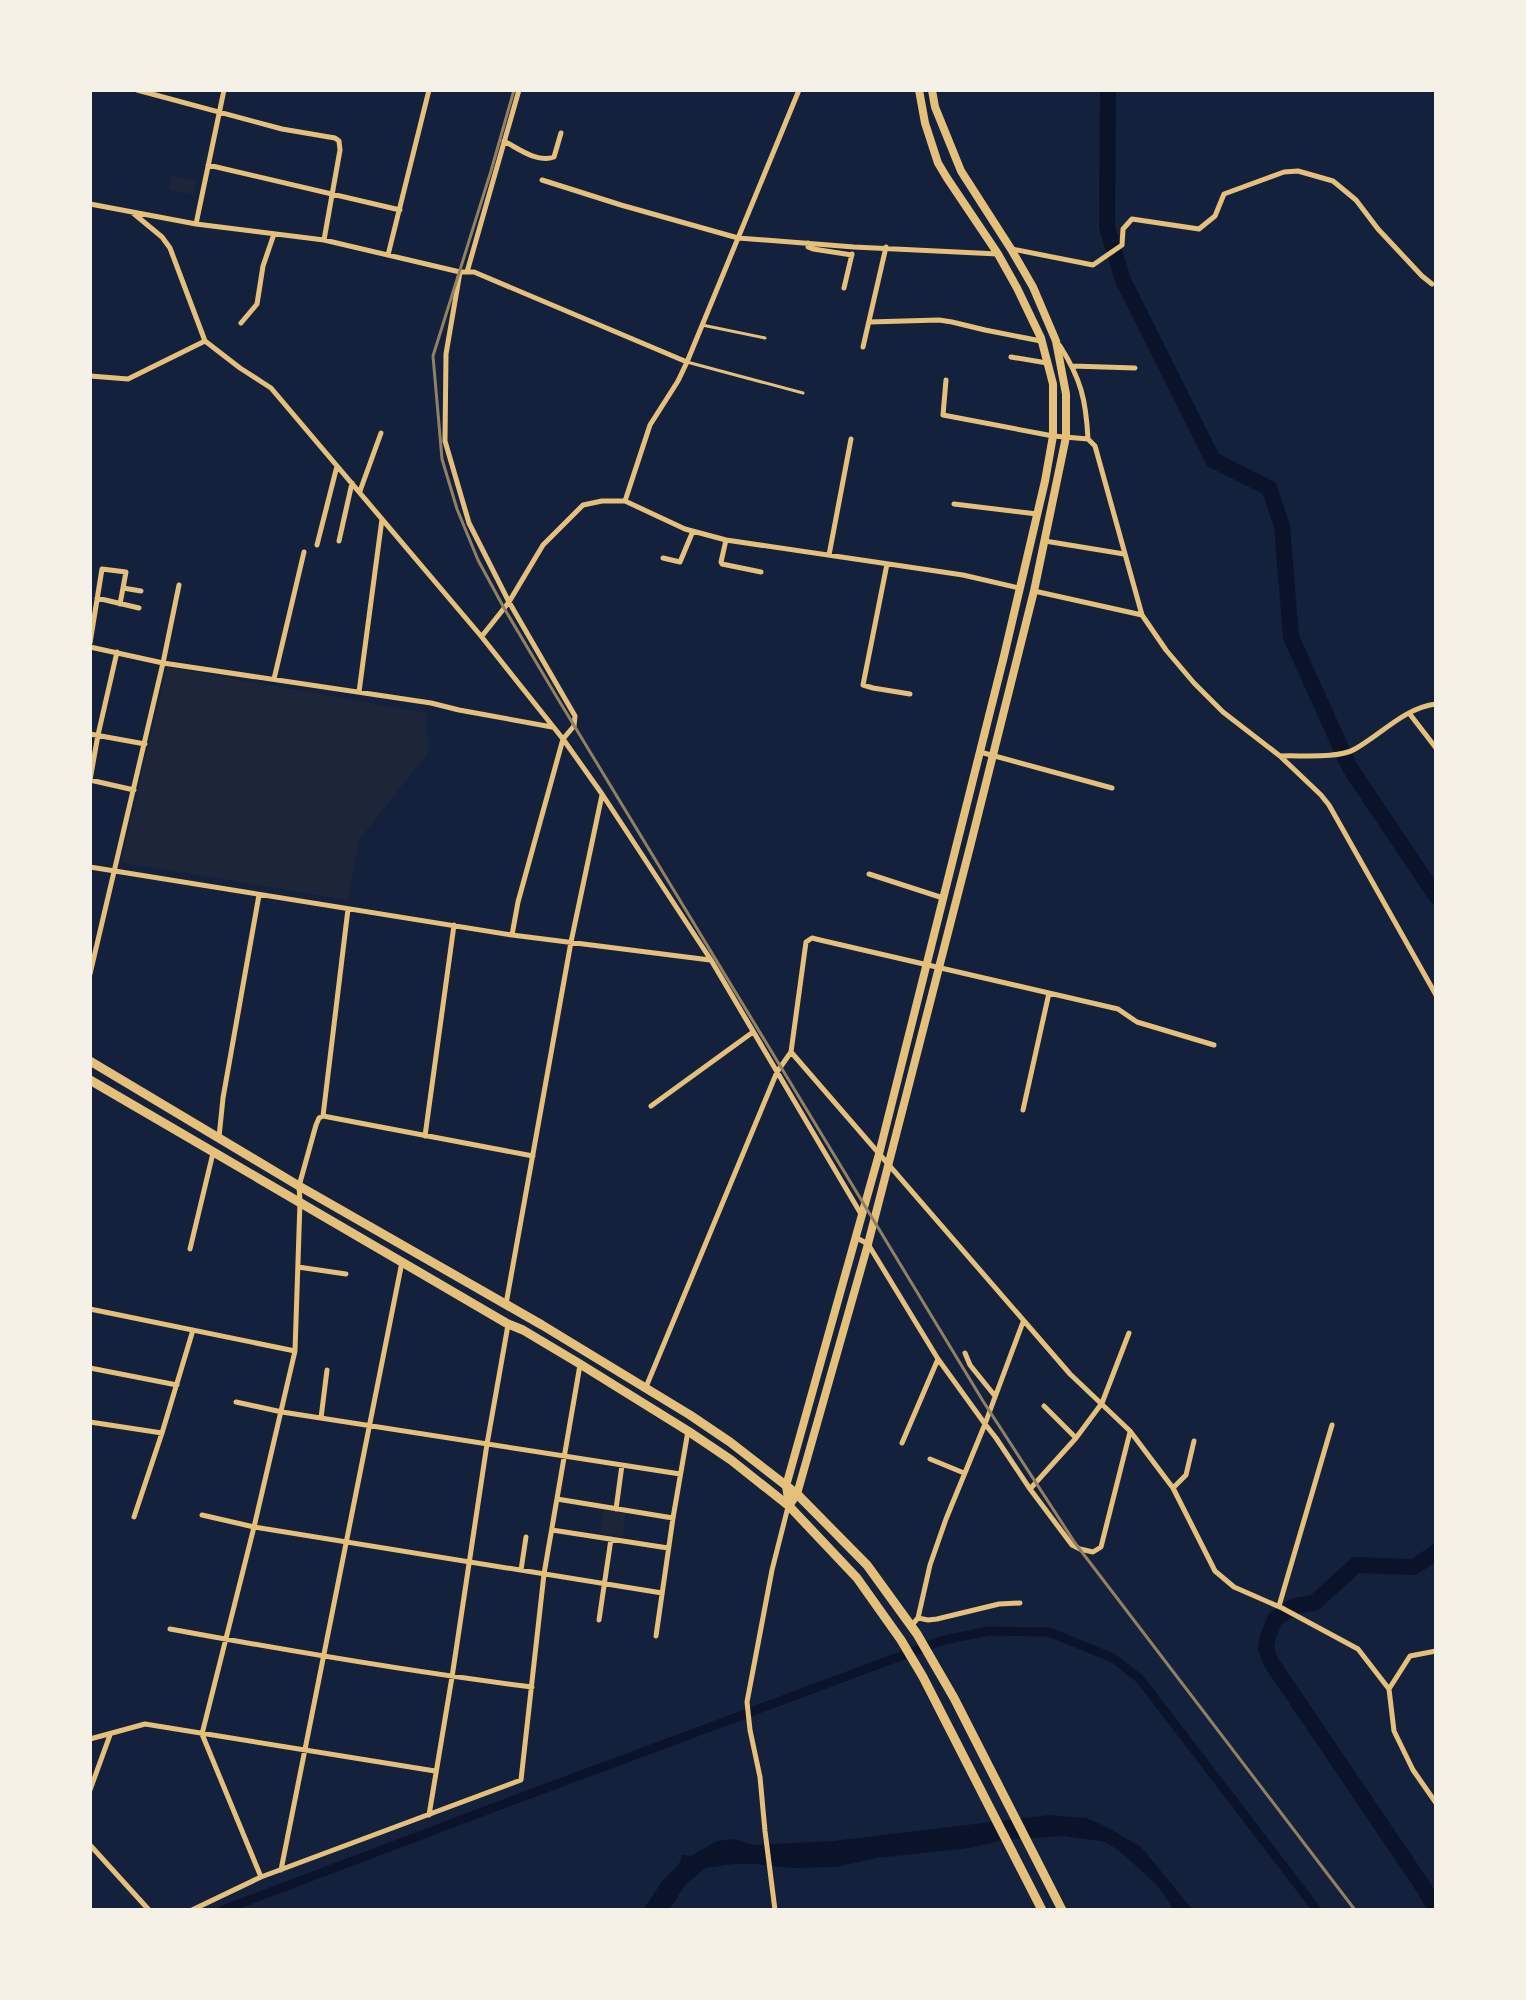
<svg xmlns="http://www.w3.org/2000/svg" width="1526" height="2000" viewBox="0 0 1526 2000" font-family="'DejaVu Sans',sans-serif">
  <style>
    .green { fill: #1d2539 }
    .water { fill: #0b132b }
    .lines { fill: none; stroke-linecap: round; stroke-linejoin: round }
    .canal { stroke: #0b132b; stroke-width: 9 }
    .river { stroke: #0b132b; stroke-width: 16 }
    .service { stroke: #e5c07b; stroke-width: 3 }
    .minor { stroke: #e5c07b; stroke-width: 5 }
    .primary { stroke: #e5c07b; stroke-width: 8 }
    .trunk { stroke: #e5c07b; stroke-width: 9 }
    .rail { stroke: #918062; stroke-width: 3 }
  </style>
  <rect width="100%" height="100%" fill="#14213d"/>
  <!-- green -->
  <path class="green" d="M 172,176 L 196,181 L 193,194 L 169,190 Z
    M 167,667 L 427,713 L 428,753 L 359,840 L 348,900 L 121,862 Z
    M 604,1510 L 626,1513 L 623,1537 L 600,1533 Z"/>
  <!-- water -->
  <path class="water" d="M 1049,1815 L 1086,1818 L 1107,1827 L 1141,1847 L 1193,1910 L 1174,1910 L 1158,1886 L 1123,1854 L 1106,1842 L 1062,1836 L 1004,1840 L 970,1848 L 877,1858 L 836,1867 L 792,1868 L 755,1864 L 734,1864 L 705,1868 L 686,1884 L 669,1910 L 643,1910 L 663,1880 L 679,1864 L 682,1855 L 691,1856 L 717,1841 L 735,1839 L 753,1845 L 833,1841 Z"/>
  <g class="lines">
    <!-- canal -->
    <path class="canal" d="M 223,1910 L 522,1797 L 944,1640 L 989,1631 L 1049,1632 L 1113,1658 L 1140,1679 L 1317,1910"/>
    <!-- river -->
    <path class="river" d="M 1108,90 L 1107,227 L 1123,280 L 1213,460 L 1269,488 L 1282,526 L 1291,637 L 1350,768 L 1436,896
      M 1436,1552 L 1414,1567 L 1356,1565 L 1314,1603 L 1295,1606 L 1275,1619 L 1268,1636 L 1266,1649 L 1271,1662 L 1424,1888 L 1436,1909"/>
    <!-- service -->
    <path class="service" d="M 702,325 L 765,338
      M 687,362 L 803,393"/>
    <!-- minor -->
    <path class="minor" d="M 137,90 L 282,129 L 335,138 L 339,141 L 340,150 L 324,240
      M 504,141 C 519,149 537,163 554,157 L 561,133
      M 208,165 L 400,210
      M 542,180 L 621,205 L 738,238 L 854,247 L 998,254
      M 90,204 L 196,224 L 324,240 L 460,272 L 474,272 L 687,362
      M 133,213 L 162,237 L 170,248 L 205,341 L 240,368 L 271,388 L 481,636 L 563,739 L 602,794 L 711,960 L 861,1214
      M 196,224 L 224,90
      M 808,243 L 808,247 L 813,249 L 852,255
      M 1012,249 L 1093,265 L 1122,245 L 1123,229 L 1132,219 L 1199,229 L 1215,216 L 1224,194 L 1284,172 L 1298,171 L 1333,181 L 1356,200 L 1378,229 L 1422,276 L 1432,284
      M 388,255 L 429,90
      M 460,272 L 446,354 L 445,441 L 469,523 L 509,602 L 575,716 L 574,726 L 563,739 L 518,902 L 512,935
      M 467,272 L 519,90
      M 844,288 L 852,254
      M 869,322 L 939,320 L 952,322 L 985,330 L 1041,341
      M 241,323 L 257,304 L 263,266 L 274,234
      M 1060,346 C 1081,379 1086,400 1088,439
      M 863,347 L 886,247
      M 1011,357 L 1047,363
      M 1072,366 L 1135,368
      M 90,376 L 128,379 L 205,341
      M 946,380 L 943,415 L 1053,436 L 1088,439 L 1095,446 L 1142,615 L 1166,650 L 1194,683 L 1223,712 L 1280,756 L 1321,795 L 1329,805 L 1436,995
      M 360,491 L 381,433
      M 625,501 L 650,425 L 678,381 L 687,362 L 799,90
      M 954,504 L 1037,514
      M 726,540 L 721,562 L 722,564 L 761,572
      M 339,541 L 352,483
      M 1045,541 L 1124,554
      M 317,545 L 337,466
      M 829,555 L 851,439
      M 663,558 L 680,562 L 693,531
      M 887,564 L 863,685 L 873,688 L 910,694
      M 123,588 L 141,591
      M 1034,591 L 1142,615
      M 97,598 L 139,608
      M 482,636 L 509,602 L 543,545 L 583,505 L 602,501 L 625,501 L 685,529 L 726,540 L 963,575 L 1019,588
      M 90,643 L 102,569 L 126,572 L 120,604
      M 90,647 L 163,663 L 431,703 L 459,710 L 552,727
      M 274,679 L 304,552
      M 359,692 L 382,519
      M 1409,713 L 1436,748
      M 90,734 L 145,744
      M 980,752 L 1112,788
      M 1281,756 C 1301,755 1338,759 1355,749 C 1382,734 1404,708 1436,704
      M 90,780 L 98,735 L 117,652
      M 90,780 L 134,790
      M 90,867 L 512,935 L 710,960
      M 869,874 L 943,898
      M 90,974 L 163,663 L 179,585
      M 791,1052 L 1070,1374 L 1130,1431 L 1173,1488 L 1215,1571 L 1234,1587 L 1282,1608 L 1358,1649 L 1389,1689 L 1394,1731 L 1413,1770 L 1436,1803
      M 651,1106 L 753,1032
      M 1023,1110 L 1049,993
      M 323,1116 L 348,909
      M 425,1136 L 454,925
      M 219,1137 L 223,1098 L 259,895
      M 855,1237 L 868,1244 L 938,1359 L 985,1424 L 996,1438 L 1030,1489 L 1072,1545 L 1080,1549 L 1093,1552 L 1101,1547 L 1130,1432
      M 190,1249 L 213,1153
      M 298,1267 L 346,1274
      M 506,1304 L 571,942 L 602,795
      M 90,1309 L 295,1351
      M 965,1353 L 970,1365 L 995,1396
      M 90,1368 L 177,1385
      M 646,1387 L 777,1072 L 791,1052 L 806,942 L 812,938 L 820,940 L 1118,1009 L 1137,1022 L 1214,1045
      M 236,1402 L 282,1412 L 680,1474
      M 1044,1406 L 1076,1438
      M 321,1418 L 327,1370
      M 90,1422 L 162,1433
      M 902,1443 L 938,1359
      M 930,1459 L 964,1473
      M 1173,1488 L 1186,1475 L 1194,1441
      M 1030,1489 L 1076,1438 L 1102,1403 L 1129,1333
      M 557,1499 L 673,1518
      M 616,1509 L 622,1465
      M 202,1515 L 254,1527 L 662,1593
      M 134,1517 L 162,1433 L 193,1330
      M 552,1530 L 668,1548
      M 521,1570 L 526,1537
      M 1279,1606 L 1332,1425
      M 918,1618 L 928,1620 L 937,1619 L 999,1604 L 1020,1603
      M 599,1620 L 611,1539
      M 911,1626 L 918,1618 L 930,1565 L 946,1519 L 985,1424 L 1023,1322
      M 170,1629 C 290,1651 411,1672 532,1687
      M 656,1636 L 673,1518 L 688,1431
      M 1389,1689 L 1410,1656 L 1436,1651
      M 90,1739 L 145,1724 L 435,1771
      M 90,1790 L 110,1735
      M 429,1815 L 452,1677 L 487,1444 L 508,1325
      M 90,1845 L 149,1910
      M 281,1870 L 402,1262
      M 261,1877 L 202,1734 L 254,1527 L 295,1351 L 300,1202 L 299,1186 L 316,1125 L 319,1118 L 323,1116 L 533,1156
      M 192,1910 L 261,1877 L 521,1780 L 544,1574 L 580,1365
      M 775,1910 L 765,1831 L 760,1777 L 750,1730 L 747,1702 L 772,1570 L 788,1507"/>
    <!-- primary -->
    <path class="primary" d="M 789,1506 L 797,1494 L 868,1244 L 971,843 L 1034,591 L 1066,437 L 1066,394 L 1056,341 L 1033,287 L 1011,249 L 961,171 L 935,107 L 932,90
      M 789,1506 L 786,1486 L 879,1154 L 1004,656 L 1045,481 L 1053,436 L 1053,384 L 1041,338 L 1017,288 L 998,254 L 947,178 L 938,163 L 925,123 L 919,90"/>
    <!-- trunk -->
    <path class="trunk" d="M 90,1061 L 299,1186 L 542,1325 L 690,1415 L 730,1442 L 797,1494 L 867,1565 L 917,1634 L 954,1698 L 1062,1910
      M 90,1080 L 508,1324 L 523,1330 L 580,1364 L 688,1431 L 731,1460 L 789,1506 L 857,1578 L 901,1640 L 923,1677 L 1042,1910"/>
    <!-- rail -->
    <path class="rail" d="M 514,90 L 491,171 L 433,356 L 442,459 L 457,509 L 478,560 L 504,608 L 555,694 L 983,1401 L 1075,1543 L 1355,1910"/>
  </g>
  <!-- border -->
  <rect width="1526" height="2000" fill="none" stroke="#f6f1e7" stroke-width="184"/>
</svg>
